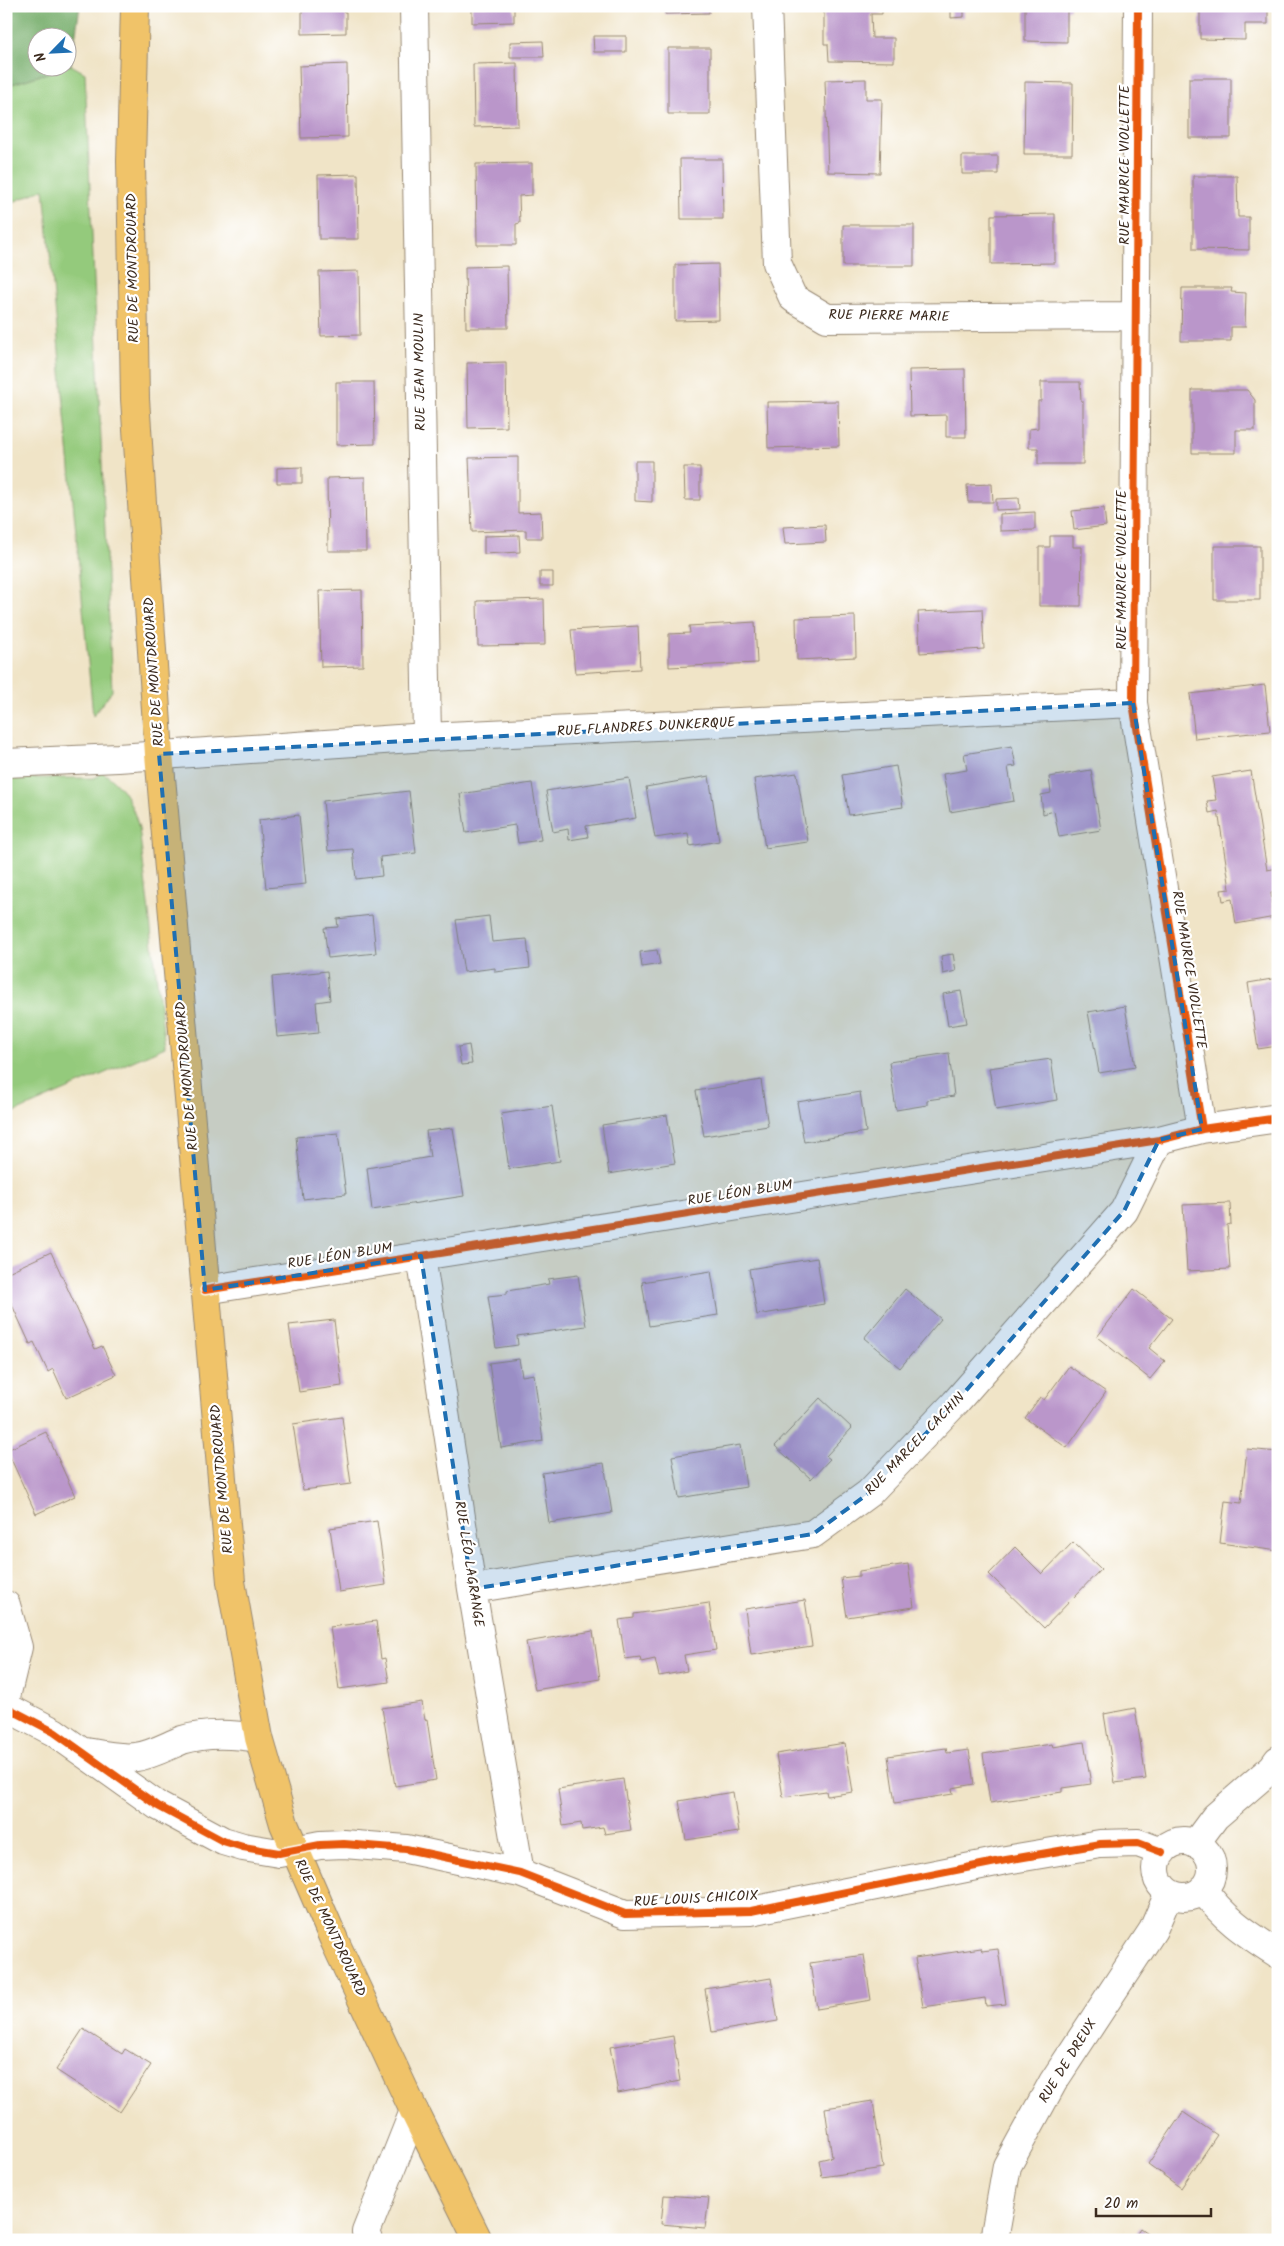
<svg xmlns="http://www.w3.org/2000/svg" width="1284" height="2246" viewBox="0 0 1284 2246" font-family="Kalam,sans-serif">
  <style>
    .green { fill: #94ca7c; stroke: #687a4d }
    .forest { fill: #77ae6c; stroke: #596c45 }
    .building { fill: #ba96ca }
    .lines { fill: none; stroke-linecap: round; stroke-linejoin: round }
    .minor-casing { stroke: #968772; stroke-width: 30 }
    .major-casing { stroke: #968772; stroke-width: 30 }
    .minor { stroke: #fff; stroke-width: 28 }
    .major { stroke: #f0c369; stroke-width: 28 }
    .cycleway-casing { stroke: #fff; stroke-width: 11 }
    .cycleway { stroke: #e8590c; stroke-width: 8 }
    .marked { fill: #1f6fb2; fill-opacity: 0.2; stroke: #1f6fb2; stroke-width: 4; stroke-dasharray: 10 6; stroke-linejoin: round }
    .labels { text-anchor: middle; dominant-baseline: central; stroke-width: 4.5; stroke-linejoin: round; paint-order: stroke }
    .street-label { font-size: 14px; fill: #3b2a1e; stroke: #fff }
  </style>
  <rect width="100%" height="100%" fill="#fff"/>
  <filter id="ink" filterUnits="userSpaceOnUse"><feTurbulence type="fractalNoise" baseFrequency=".02" numOctaves="2"/><feDisplacementMap in="SourceGraphic" scale="10" xChannelSelector="R" yChannelSelector="G"/><feConvolveMatrix kernelMatrix="1 2 1 2 8 2 1 2 1" color-interpolation-filters="sRGB"/></filter>
  <filter id="wash" filterUnits="userSpaceOnUse"><feTurbulence type="fractalNoise" baseFrequency=".0096" numOctaves="4" result="noise"/><feDisplacementMap in="SourceGraphic" scale="20" xChannelSelector="R" yChannelSelector="G"/><feGaussianBlur stdDeviation="1.12" result="paint"/><feColorMatrix in="noise" values="0 0 0 0 0 0 0 0 0 0 0 0 0 0 0 0 0 1.4 0 .05"/><feComposite in="paint" operator="in"/></filter>
  <g filter="url(#wash)">
    <rect width="100%" height="100%" fill="#f0e4c7"/>
    <!-- green -->
    <path class="green" d="M 71,65 L 85,73 L 112,691 L 93,716 L 44,189 L 6,205 L 6,86 Z
      M 99,770 C 124,785 131,801 139,828 L 165,1047 L 6,1116 L 6,778 L 93,778 L 99,776 Z"/>
    <!-- forest -->
    <path class="forest" d="M 6,6 L 80,6 L 71,65 L 68,66 L 68,38 L 38,38 L 38,68 L 63,68 L 6,86 Z"/>
    <g id="blocks">
      <!-- building -->
      <path class="building" d="M 302,6 L 343,6 L 343,12 L 346,12 L 346,33 L 302,34 Z
        M 472,6 L 514,6 L 514,22 L 472,23 Z
        M 665,6 L 709,6 L 709,13 L 665,14 Z
        M 824,6 L 882,6 L 882,14 L 871,14 L 872,38 L 894,38 L 894,62 L 829,61 L 828,44 L 824,44 Z
        M 951,6 L 964,6 L 964,17 L 951,18 Z
        M 1025,6 L 1070,6 L 1070,9 L 1067,10 L 1067,42 L 1025,41 Z
        M 1200,6 L 1268,6 L 1268,24 L 1245,24 L 1245,40 L 1200,39 Z
        M 593,36 L 626,36 L 626,52 L 594,52 Z
        M 543,41 L 544,57 L 510,57 L 510,42 Z
        M 668,48 L 710,48 L 710,114 L 668,114 Z
        M 517,63 L 518,126 L 474,127 L 473,64 Z
        M 347,64 L 348,137 L 301,138 L 299,66 Z
        M 1189,78 L 1231,78 L 1231,138 L 1189,138 Z
        M 866,79 L 866,99 L 882,99 L 880,173 L 828,172 L 825,80 Z
        M 1025,82 L 1073,83 L 1072,154 L 1024,154 Z
        M 962,156 L 998,156 L 998,174 L 962,174 Z
        M 680,159 L 722,159 L 723,219 L 681,219 Z
        M 532,163 L 532,195 L 519,196 L 520,223 L 516,224 L 516,245 L 477,245 L 476,164 Z
        M 358,174 L 359,239 L 319,239 L 318,175 Z
        M 1193,176 L 1237,176 L 1238,217 L 1249,217 L 1249,250 L 1193,249 Z
        M 1055,214 L 1055,263 L 991,264 L 991,215 Z
        M 843,225 L 914,225 L 914,266 L 843,266 Z
        M 718,264 L 719,320 L 675,321 L 675,265 Z
        M 507,266 L 508,328 L 466,328 L 465,267 Z
        M 359,271 L 360,335 L 321,336 L 319,272 Z
        M 1182,288 L 1232,288 L 1231,292 L 1246,293 L 1245,327 L 1231,327 L 1231,341 L 1181,341 Z
        M 506,362 L 507,427 L 468,428 L 467,363 Z
        M 965,369 L 966,437 L 946,437 L 946,415 L 910,416 L 909,370 Z
        M 336,382 L 374,382 L 375,444 L 336,445 Z
        M 1041,382 L 1080,382 L 1081,401 L 1083,401 L 1083,464 L 1038,464 L 1038,448 L 1029,448 L 1029,429 L 1038,428 L 1038,401 L 1041,401 Z
        M 1192,390 L 1247,390 L 1255,400 L 1255,430 L 1236,430 L 1236,453 L 1192,453 Z
        M 838,401 L 839,446 L 768,448 L 767,402 Z
        M 518,457 L 518,513 L 541,512 L 542,538 L 526,538 L 526,530 L 472,532 L 469,458 Z
        M 635,461 L 652,461 L 652,502 L 635,501 Z
        M 302,467 L 302,483 L 277,483 L 277,468 Z
        M 684,467 L 700,467 L 700,500 L 685,500 Z
        M 365,477 L 366,551 L 328,551 L 327,478 Z
        M 992,484 L 993,502 L 968,502 L 967,485 Z
        M 1019,498 L 1020,509 L 996,510 L 996,499 Z
        M 1104,508 L 1106,526 L 1074,530 L 1072,511 Z
        M 1035,512 L 1035,530 L 1000,531 L 1000,514 Z
        M 825,525 L 826,542 L 785,544 L 783,527 Z
        M 519,535 L 520,552 L 484,554 L 484,536 Z
        M 1050,536 L 1073,536 L 1073,547 L 1082,547 L 1081,606 L 1039,606 L 1039,547 L 1050,547 Z
        M 1214,546 L 1260,546 L 1260,600 L 1214,600 Z
        M 540,572 L 553,572 L 553,586 L 540,586 Z
        M 362,590 L 363,666 L 321,667 L 319,591 Z
        M 544,599 L 545,645 L 478,646 L 477,601 Z
        M 982,609 L 984,649 L 920,653 L 918,612 Z
        M 855,616 L 856,657 L 797,660 L 796,618 Z
        M 755,622 L 757,663 L 669,667 L 669,634 L 690,633 L 689,626 Z
        M 638,626 L 640,669 L 575,673 L 571,630 Z
        M 1265,685 L 1270,731 L 1195,739 L 1190,694 Z
        M 1012,746 L 1016,766 L 1008,767 L 1014,801 L 950,812 L 943,774 L 967,770 L 964,754 Z
        M 896,766 L 903,807 L 849,815 L 842,775 Z
        M 1091,770 L 1101,830 L 1059,837 L 1054,811 L 1043,814 L 1041,795 L 1051,793 L 1049,777 Z
        M 1251,771 L 1267,870 L 1278,868 L 1278,892 L 1271,893 L 1275,917 L 1236,924 L 1232,899 L 1223,901 L 1221,890 L 1230,889 L 1218,811 L 1209,813 L 1207,801 L 1216,800 L 1212,777 Z
        M 797,773 L 808,842 L 765,848 L 754,779 Z
        M 709,776 L 719,841 L 690,846 L 688,833 L 655,838 L 646,787 Z
        M 629,778 L 636,818 L 586,826 L 588,837 L 569,840 L 568,829 L 553,832 L 546,791 Z
        M 532,783 L 541,840 L 518,843 L 515,825 L 466,833 L 460,794 Z
        M 409,791 L 416,853 L 380,857 L 382,876 L 356,879 L 353,849 L 328,851 L 323,801 Z
        M 299,815 L 306,884 L 266,888 L 259,820 Z
        M 372,915 L 376,953 L 328,958 L 324,928 L 338,927 L 337,919 Z
        M 489,916 L 492,942 L 527,939 L 530,968 L 495,972 L 495,968 L 464,972 L 456,920 Z
        M 657,950 L 660,964 L 642,967 L 640,952 Z
        M 953,954 L 956,971 L 943,974 L 941,956 Z
        M 327,971 L 330,1000 L 316,1002 L 319,1033 L 277,1037 L 272,977 Z
        M 1278,978 L 1278,1046 L 1258,1049 L 1248,983 Z
        M 961,991 L 967,1023 L 948,1026 L 943,994 Z
        M 1125,1006 L 1135,1067 L 1099,1073 L 1088,1012 Z
        M 469,1045 L 472,1064 L 461,1065 L 458,1047 Z
        M 949,1053 L 954,1096 L 927,1100 L 927,1105 L 896,1110 L 889,1062 Z
        M 1051,1059 L 1057,1100 L 996,1110 L 989,1068 Z
        M 761,1080 L 768,1126 L 704,1136 L 696,1091 Z
        M 860,1092 L 866,1132 L 804,1142 L 797,1102 Z
        M 552,1106 L 560,1161 L 509,1169 L 501,1114 Z
        M 667,1115 L 675,1163 L 609,1174 L 602,1125 Z
        M 453,1128 L 464,1196 L 372,1210 L 367,1168 L 430,1157 L 426,1131 Z
        M 338,1133 L 346,1194 L 303,1199 L 296,1137 Z
        M 1230,1203 L 1231,1224 L 1227,1225 L 1230,1269 L 1187,1271 L 1183,1205 Z
        M 51,1252 L 95,1349 L 102,1346 L 116,1375 L 66,1398 L 53,1369 L 48,1372 L 34,1342 L 30,1344 L 6,1292 L 6,1273 Z
        M 817,1258 L 824,1304 L 757,1315 L 749,1269 Z
        M 711,1271 L 718,1315 L 649,1326 L 642,1282 Z
        M 578,1275 L 586,1326 L 517,1336 L 518,1345 L 496,1348 L 488,1296 L 507,1294 L 507,1291 L 549,1284 L 548,1279 Z
        M 905,1289 L 941,1319 L 900,1368 L 864,1338 Z
        M 1134,1289 L 1172,1319 L 1149,1348 L 1165,1361 L 1150,1379 L 1097,1337 Z
        M 334,1320 L 342,1386 L 299,1392 L 289,1325 Z
        M 519,1359 L 522,1376 L 534,1374 L 543,1441 L 501,1448 L 489,1363 Z
        M 1069,1366 L 1106,1392 L 1067,1448 L 1025,1418 L 1040,1397 L 1044,1400 Z
        M 820,1398 L 852,1428 L 826,1456 L 830,1459 L 811,1479 L 775,1446 Z
        M 342,1417 L 351,1484 L 303,1490 L 293,1424 Z
        M 46,1432 L 75,1496 L 36,1514 L 7,1450 Z
        M 740,1445 L 746,1487 L 679,1498 L 672,1456 Z
        M 1247,1449 L 1278,1452 L 1278,1551 L 1220,1543 L 1225,1501 L 1241,1503 Z
        M 604,1463 L 612,1513 L 549,1523 L 542,1473 Z
        M 377,1521 L 386,1585 L 339,1592 L 330,1528 Z
        M 1073,1542 L 1101,1569 L 1044,1628 L 989,1574 L 1015,1547 L 1042,1574 Z
        M 908,1564 L 914,1607 L 847,1617 L 841,1578 L 859,1576 L 859,1571 Z
        M 805,1600 L 812,1646 L 751,1655 L 745,1609 Z
        M 709,1603 L 716,1650 L 684,1655 L 687,1671 L 659,1676 L 655,1659 L 641,1662 L 640,1657 L 625,1659 L 619,1620 L 634,1618 L 634,1614 Z
        M 376,1621 L 381,1659 L 385,1658 L 389,1682 L 339,1689 L 330,1627 Z
        M 593,1631 L 600,1679 L 535,1690 L 526,1642 Z
        M 422,1702 L 425,1720 L 427,1719 L 436,1780 L 395,1786 L 382,1708 Z
        M 1135,1708 L 1146,1779 L 1115,1783 L 1104,1714 Z
        M 1084,1742 L 1091,1784 L 1062,1788 L 1062,1792 L 990,1803 L 983,1754 L 1052,1744 L 1053,1747 Z
        M 845,1743 L 853,1792 L 827,1796 L 826,1791 L 783,1797 L 776,1754 Z
        M 946,1748 L 947,1753 L 969,1750 L 974,1784 L 952,1788 L 953,1794 L 895,1803 L 888,1756 Z
        M 623,1779 L 631,1830 L 605,1834 L 603,1827 L 582,1830 L 581,1823 L 563,1826 L 558,1789 Z
        M 733,1792 L 739,1832 L 686,1840 L 679,1801 Z
        M 981,1948 L 982,1951 L 998,1949 L 1006,2004 L 986,2006 L 985,1998 L 923,2007 L 915,1958 Z
        M 864,1955 L 871,2000 L 817,2009 L 810,1963 Z
        M 771,1978 L 778,2021 L 712,2032 L 705,1989 Z
        M 83,2029 L 122,2054 L 125,2049 L 151,2065 L 120,2112 L 56,2070 Z
        M 673,2036 L 680,2081 L 618,2093 L 610,2047 Z
        M 873,2101 L 883,2168 L 822,2177 L 819,2160 L 832,2157 L 825,2108 Z
        M 1183,2112 L 1217,2135 L 1181,2188 L 1148,2164 Z
        M 664,2195 L 709,2198 L 705,2228 L 661,2224 Z
        M 1140,2228 L 1157,2240 L 1132,2240 Z"/>
    </g>
  </g>
  <g filter="url(#ink)">
    <use href="#blocks" fill-opacity="0" stroke="#968772" stroke-width="1"/>
    <g class="lines">
      <!-- minor casing -->
      <g class="minor-casing">
        <path id="minor" d="M 414,6 L 427,737
          M 767,6 L 777,263 L 793,298 L 827,318 L 1136,316
          M 1138,6 L 1133,703 L 1202,1129
          M 6,763 L 118,758 L 427,737 L 1133,703
          M 421,1256 L 472,1589 L 520,1873
          M 205,1290 L 1159,1140 L 1202,1129 L 1278,1118
          M 472,1589 L 813,1534 L 869,1493 L 955,1403 L 1124,1211 L 1159,1140
          M 6,1605 L 18,1647 L 6,1697
          M 6,1707 L 54,1732 L 158,1806 L 223,1841 L 243,1847 L 279,1853 L 320,1845 L 344,1844 L 406,1849 L 520,1873 L 625,1914 L 751,1911 L 1006,1860 L 1100,1844 L 1138,1843 L 1162,1852
          M 86,1752 C 102,1755 119,1759 136,1757 C 152,1755 167,1746 182,1740 C 207,1732 234,1734 259,1738
          M1156 1869a28 28 0 1 1 56 0a28 28 0 1 1-56 0Z
          M 1195,1844 L 1215,1817 L 1273,1767 L 1278,1760
          M 1203,1889 C 1222,1918 1249,1935 1278,1954
          M 369,2240 L 366,2232 L 414,2111
          M 994,2240 L 1007,2166 L 1053,2082 L 1153,1930 L 1169,1893"/>
      </g>
      <!-- major casing -->
      <g class="major-casing">
        <path id="major" d="M 135,6 L 131,161 L 135,399 L 159,754 L 231,1582 L 259,1738 L 284,1824 L 335,1942 L 414,2111 L 478,2240"/>
      </g>
      <!-- minor -->
      <use href="#minor" class="minor"/>
      <!-- major -->
      <use href="#major" class="major"/>
      <!-- cycleway casing -->
      <g class="cycleway-casing">
        <path id="cycleway" d="M 1138,6 L 1133,703 L 1202,1129
          M 205,1290 L 1159,1140 L 1202,1129 L 1278,1118
          M 6,1707 L 54,1732 L 158,1806 L 223,1841 L 243,1847 L 279,1853 L 320,1845 L 344,1844 L 406,1849 L 520,1873 L 625,1914 L 751,1911 L 1006,1860 L 1100,1844 L 1138,1843 L 1162,1852"/>
      </g>
      <!-- cycleway -->
      <use href="#cycleway" class="cycleway"/>
    </g>
  </g>
  <!-- marked area -->
  <path class="marked" d="M 1133,703 L 1202,1129 L 1159,1140 L 1124,1211 L 955,1403 L 869,1493 L 813,1534 L 472,1589 L 421,1256 L 205,1290 L 159,754 Z"/>
  <g class="labels">
    <!-- street labels -->
    <g class="street-label">
      <text transform="translate(1125 165) rotate(-90)">RUE MAURICE VIOLLETTE</text>
      <text transform="translate(133 268) rotate(-91)">RUE DE MONTDROUARD</text>
      <text transform="translate(889 316) rotate(1)">RUE PIERRE MARIE</text>
      <text transform="translate(420 372) rotate(-91)">RUE JEAN MOULIN</text>
      <text transform="translate(1122 570) rotate(-90)">RUE MAURICE VIOLLETTE</text>
      <text transform="translate(154 672) rotate(-94)">RUE DE MONTDROUARD</text>
      <text transform="translate(646 727) rotate(-3)">RUE FLANDRES DUNKERQUE</text>
      <text transform="translate(1189 970) rotate(81)">RUE MAURICE VIOLLETTE</text>
      <text transform="translate(187 1076) rotate(-95)">RUE DE MONTDROUARD</text>
      <text transform="translate(740 1193) rotate(-9)">RUE LÉON BLUM</text>
      <text transform="translate(340 1256) rotate(-9)">RUE LÉON BLUM</text>
      <text transform="translate(915 1444) rotate(-46)">RUE MARCEL CACHIN</text>
      <text transform="translate(222 1479) rotate(-95)">RUE DE MONTDROUARD</text>
      <text transform="translate(469 1564) rotate(81)">RUE LÉO LAGRANGE</text>
      <text transform="translate(696 1899) rotate(-3)">RUE LOUIS CHICOIX</text>
      <text transform="translate(330 1928) rotate(65)">RUE DE MONTDROUARD</text>
      <text transform="translate(1068 2061) rotate(-58)">RUE DE DREUX</text>
    </g>
  </g>
  <!-- margin -->
  <rect width="1284" height="2246" fill="none" stroke="#fff" stroke-width="25"/>
  <!-- north arrow -->
  <g transform="translate(52 52) rotate(246)"><circle r="24" fill="#ffffff" stroke="#b1aaa5"/>
  <path d="M0-4L9 19L0 12L-9 19Z" fill="#1f6fb2"/>
  <text y="-8" font-size="14" font-weight="bold" text-anchor="middle" fill="#3b2a1e">N</text>
  </g>
  <!-- scale -->
  <path d="M1096 2208v8h115v-8" fill="none" stroke="#3b2a1e" stroke-width="2.5"/>
  <text x="1104" y="2208" font-size="15" fill="#3b2a1e" stroke="#ffffff" stroke-width="4" paint-order="stroke">20 m</text>
</svg>
